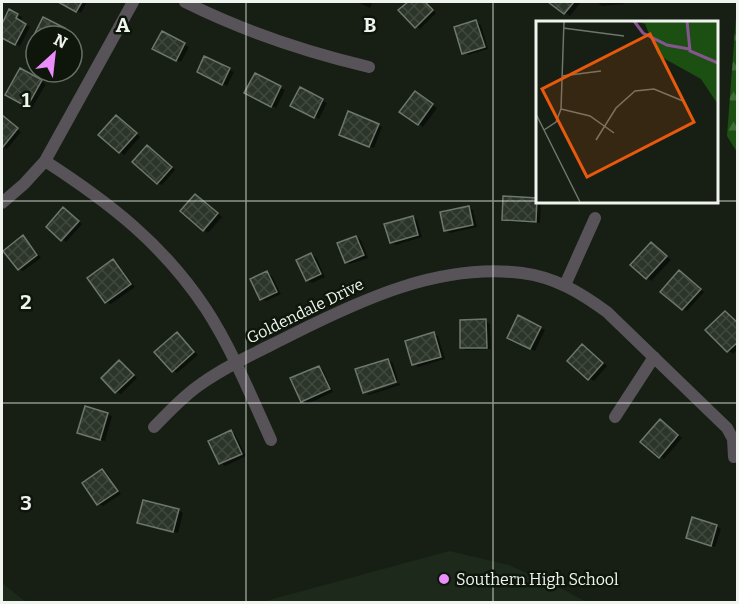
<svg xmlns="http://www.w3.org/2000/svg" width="739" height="604" viewBox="0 0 739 604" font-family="Bitter,serif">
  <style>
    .built { fill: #1d291a }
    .forest { fill: url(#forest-firs) }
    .shadow { fill: #0007 }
    .building { fill: url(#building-cross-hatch); stroke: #6d776b; stroke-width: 1.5 }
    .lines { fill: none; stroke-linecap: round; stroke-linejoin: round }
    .street { stroke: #575358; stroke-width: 12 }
    .grid { fill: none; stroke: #eff5ee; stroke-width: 1.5; stroke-opacity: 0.55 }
    .poi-dot { fill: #eb8dfb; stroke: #0e160c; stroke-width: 2 }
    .labels { text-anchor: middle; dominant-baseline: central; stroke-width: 5; stroke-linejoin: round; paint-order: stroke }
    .street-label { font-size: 16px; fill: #eff5ee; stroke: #0e160c }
    .poi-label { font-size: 16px; fill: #eff5ee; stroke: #0e160c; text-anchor: start }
    .inset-river { fill: none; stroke: #86548f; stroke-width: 3 }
    .inset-road { fill: none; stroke: #6d756c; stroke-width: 1.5 }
    .view { fill: #e8590c; fill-opacity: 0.15; stroke: #e8590c; stroke-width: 3 }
    .inset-edge { fill: none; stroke: #eff5ee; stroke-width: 3 }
    .grid-label { font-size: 20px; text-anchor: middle; font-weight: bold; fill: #eff5ee; stroke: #0e160c; stroke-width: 5; stroke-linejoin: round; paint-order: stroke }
  </style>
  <defs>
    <pattern id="forest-firs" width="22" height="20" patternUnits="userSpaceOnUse" patternTransform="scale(1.5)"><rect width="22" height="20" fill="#1c5013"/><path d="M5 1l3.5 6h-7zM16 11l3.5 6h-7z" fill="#3d6a36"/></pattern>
    <pattern id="building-cross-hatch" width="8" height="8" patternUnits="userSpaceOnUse" patternTransform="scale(1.5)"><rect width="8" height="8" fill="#2c352a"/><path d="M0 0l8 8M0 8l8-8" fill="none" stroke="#41493f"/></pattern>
  </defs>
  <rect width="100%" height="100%" fill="#171f15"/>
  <!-- built -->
  <path class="built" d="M 449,551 L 509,565 L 568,592 L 586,602 L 262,602 Z
    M 2,583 L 26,602 L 2,602 Z"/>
  <!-- forest -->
  <path class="forest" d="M 737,4 L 737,152 L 727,136 Z"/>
  <!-- shadow -->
  <path class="shadow" d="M 60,2 L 87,2 L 81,13 Z
    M 357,2 L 373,2 L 370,8 Z
    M 410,2 L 425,2 L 436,13 L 420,29 L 400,11 Z
    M 550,2 L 581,2 L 570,16 Z
    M 597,2 L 623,2 L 624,4 L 602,6 Z
    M 10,11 L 14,26 L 19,16 L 22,17 L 20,22 L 30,27 L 20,46 L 2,37 L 2,27 Z
    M 44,19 L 68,32 L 66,36 L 36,36 L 36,45 L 32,43 Z
    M 476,22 L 481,25 L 488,49 L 468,55 L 464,53 Z
    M 162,33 L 189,47 L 181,62 L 154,49 Z
    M 205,58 L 234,72 L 227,86 L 198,72 Z
    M 21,70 L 46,84 L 32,108 L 7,94 Z
    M 255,75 L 285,90 L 276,108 L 246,93 Z
    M 300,89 L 327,103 L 319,119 L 292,105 Z
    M 420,95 L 437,108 L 423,127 L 419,124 Z
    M 2,117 L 21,132 L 7,149 L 2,146 Z
    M 121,119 L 140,137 L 124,155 L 100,134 Z
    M 378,125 L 382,127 L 374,148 L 345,136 Z
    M 152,149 L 175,170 L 162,185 L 157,183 Z
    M 200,198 L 222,217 L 208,233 L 182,211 Z
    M 537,200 L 541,202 L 540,223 L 508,222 L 503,219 Z
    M 469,207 L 473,210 L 477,227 L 450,233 L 446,230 Z
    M 68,212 L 82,224 L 66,242 L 62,239 Z
    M 413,218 L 417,220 L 422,237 L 396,245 L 391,242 Z
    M 23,237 L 27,240 L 41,258 L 23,271 L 19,269 Z
    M 356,237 L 361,240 L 368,258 L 350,264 L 346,262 Z
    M 651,243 L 671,260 L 651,281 L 647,278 Z
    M 311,255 L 316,257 L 325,277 L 312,283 L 307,280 Z
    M 113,261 L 118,264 L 135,287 L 111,304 L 106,302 Z
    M 267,273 L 272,276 L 281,294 L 266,301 L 261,299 Z
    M 684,275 L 704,292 L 687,311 L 682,309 Z
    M 725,313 L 738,323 L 738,349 L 733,354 L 707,330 Z
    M 519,317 L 545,330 L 535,351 L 509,337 Z
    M 486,321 L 490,324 L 491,349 L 466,350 L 461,347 Z
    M 177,334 L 198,355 L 177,373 L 173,370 Z
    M 434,334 L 438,336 L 445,359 L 418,367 L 414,364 Z
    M 587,349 L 607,366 L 594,381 L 589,378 Z
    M 388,360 L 393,363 L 398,380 L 364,392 Z
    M 119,362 L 137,378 L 121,394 L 116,392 Z
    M 319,367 L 323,370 L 333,392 L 307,404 L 302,401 Z
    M 399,383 L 400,385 L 369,395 L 367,394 Z
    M 107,414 L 112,416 L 105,441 L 83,435 Z
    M 665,424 L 682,438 L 664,459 L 660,456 Z
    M 231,432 L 235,434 L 246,456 L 225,466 L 220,463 Z
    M 103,471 L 107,473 L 121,494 L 103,506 L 98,504 Z
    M 178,510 L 183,513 L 178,533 L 139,522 Z
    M 716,526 L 721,529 L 715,547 L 687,537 Z"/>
  <!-- building -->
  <path class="building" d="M 58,2 L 82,2 L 76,12 Z
    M 408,2 L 425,2 L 433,10 L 415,28 L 398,10 Z
    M 548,2 L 574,2 L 564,14 Z
    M 9,9 L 18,14 L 16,18 L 26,24 L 15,45 L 2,38 L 2,24 Z
    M 43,17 L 65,28 L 61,36 L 36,36 L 36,46 L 30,43 Z
    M 476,20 L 485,47 L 462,54 L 454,27 Z
    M 162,31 L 185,43 L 176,61 L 152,49 Z
    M 204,56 L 230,68 L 222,85 L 197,72 Z
    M 20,68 L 42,80 L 27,107 L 5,95 Z
    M 255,73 L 281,86 L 271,107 L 244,93 Z
    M 300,87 L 323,99 L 314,118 L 290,106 Z
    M 415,91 L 433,104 L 418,125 L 399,112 Z
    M 348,111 L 379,124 L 369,147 L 339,135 Z
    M 2,115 L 18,128 L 2,148 Z
    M 116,115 L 137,133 L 119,153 L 98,135 Z
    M 147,145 L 172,167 L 157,184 L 132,162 Z
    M 195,194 L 218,213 L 203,231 L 180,211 Z
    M 503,196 L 537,198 L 536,222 L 502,220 Z
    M 469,206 L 473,225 L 444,231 L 440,212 Z
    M 63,207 L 79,221 L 61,241 L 46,227 Z
    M 413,216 L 418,235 L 390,243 L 384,224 Z
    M 23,235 L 37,255 L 18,270 L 3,251 Z
    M 356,236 L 364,255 L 345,263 L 337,243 Z
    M 651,242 L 667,256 L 646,279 L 630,265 Z
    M 311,253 L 321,274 L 306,281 L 296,260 Z
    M 113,259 L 131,284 L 105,303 L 87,278 Z
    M 679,270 L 701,289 L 682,310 L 660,292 Z
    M 267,271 L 277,292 L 260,300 L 250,279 Z
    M 725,311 L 738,323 L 738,342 L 727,352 L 705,330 Z
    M 518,315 L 541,327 L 530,349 L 507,338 Z
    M 486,319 L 487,348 L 460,348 L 460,320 Z
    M 177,332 L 194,352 L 172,372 L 154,352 Z
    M 434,332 L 441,357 L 412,365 L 405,341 Z
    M 582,344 L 603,363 L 588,380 L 567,361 Z
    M 388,359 L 396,382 L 363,393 L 355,369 Z
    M 119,360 L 134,375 L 115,393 L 101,378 Z
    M 319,366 L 330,389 L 301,402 L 290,378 Z
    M 85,406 L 108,413 L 100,440 L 77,433 Z
    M 660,419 L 678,435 L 659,458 L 640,442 Z
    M 231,430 L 242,454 L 219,464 L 208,441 Z
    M 102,469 L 118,491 L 97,505 L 82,483 Z
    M 143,500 L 179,509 L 173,532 L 137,523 Z
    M 692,517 L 717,525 L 711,546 L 686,538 Z"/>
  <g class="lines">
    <!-- street -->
    <path class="street" d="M 185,2 C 243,31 306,52 369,67
      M 45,161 C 110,203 163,244 206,309 C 232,349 251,396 271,440
      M 2,203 L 24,184 L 45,161 L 133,2
      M 565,285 L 595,218
      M 615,417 L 654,357
      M 154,427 C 169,412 183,396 201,384 C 229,364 262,350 293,334 C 363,299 440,263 522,273 C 555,277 581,293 607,312 L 727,428 L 733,439 L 734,457"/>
  </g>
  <!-- grid -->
  <path class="grid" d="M 246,2 L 246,602M 493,2 L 493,602M 2,201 L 738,201M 2,403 L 738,403"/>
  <!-- markers -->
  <circle class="poi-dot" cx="444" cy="579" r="6"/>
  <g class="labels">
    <!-- street labels -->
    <g class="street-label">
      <text transform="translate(305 311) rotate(-26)">Goldendale Drive</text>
    </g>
    <!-- poi labels -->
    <g class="poi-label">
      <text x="456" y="579">Southern High School</text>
    </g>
  </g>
  <!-- overview -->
  <g transform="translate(536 21)">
    <rect width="182" height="182" fill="#171f15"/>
    <path d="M 101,0 L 181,0 L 181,82 L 165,58 L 122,34 L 109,3 Z" fill="#1c5013"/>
    <path class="inset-river" d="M 98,0 L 107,12 L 131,24 L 153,28M 151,0 L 154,30 L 182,42"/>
    <path class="inset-road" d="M 27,7 L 88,15M 26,55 L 65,50M 25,88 L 54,95 L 78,112M 0,93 L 44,181M 8,109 L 20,101 L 25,88 L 28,0M 60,119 L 80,87 L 99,70 L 118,68 L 147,80"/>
    <path class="view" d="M 114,13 L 158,101 L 51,156 L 6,68 Z"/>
    <rect width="182" height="182" class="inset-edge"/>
  </g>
  <g class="grid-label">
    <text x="123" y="32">A</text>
    <text x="370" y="32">B</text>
    <text x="26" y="107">1</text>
    <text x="26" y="309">2</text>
    <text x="26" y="510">3</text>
  </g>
  <!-- border -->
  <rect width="739" height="604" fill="none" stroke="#eff5ee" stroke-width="6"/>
  <!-- north arrow -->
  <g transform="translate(54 54) rotate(27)"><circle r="28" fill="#0e160c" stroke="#686f66" stroke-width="1.5"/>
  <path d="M0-4.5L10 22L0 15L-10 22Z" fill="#eb8dfb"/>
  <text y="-9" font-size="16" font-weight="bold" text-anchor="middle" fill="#eff5ee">N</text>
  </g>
</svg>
